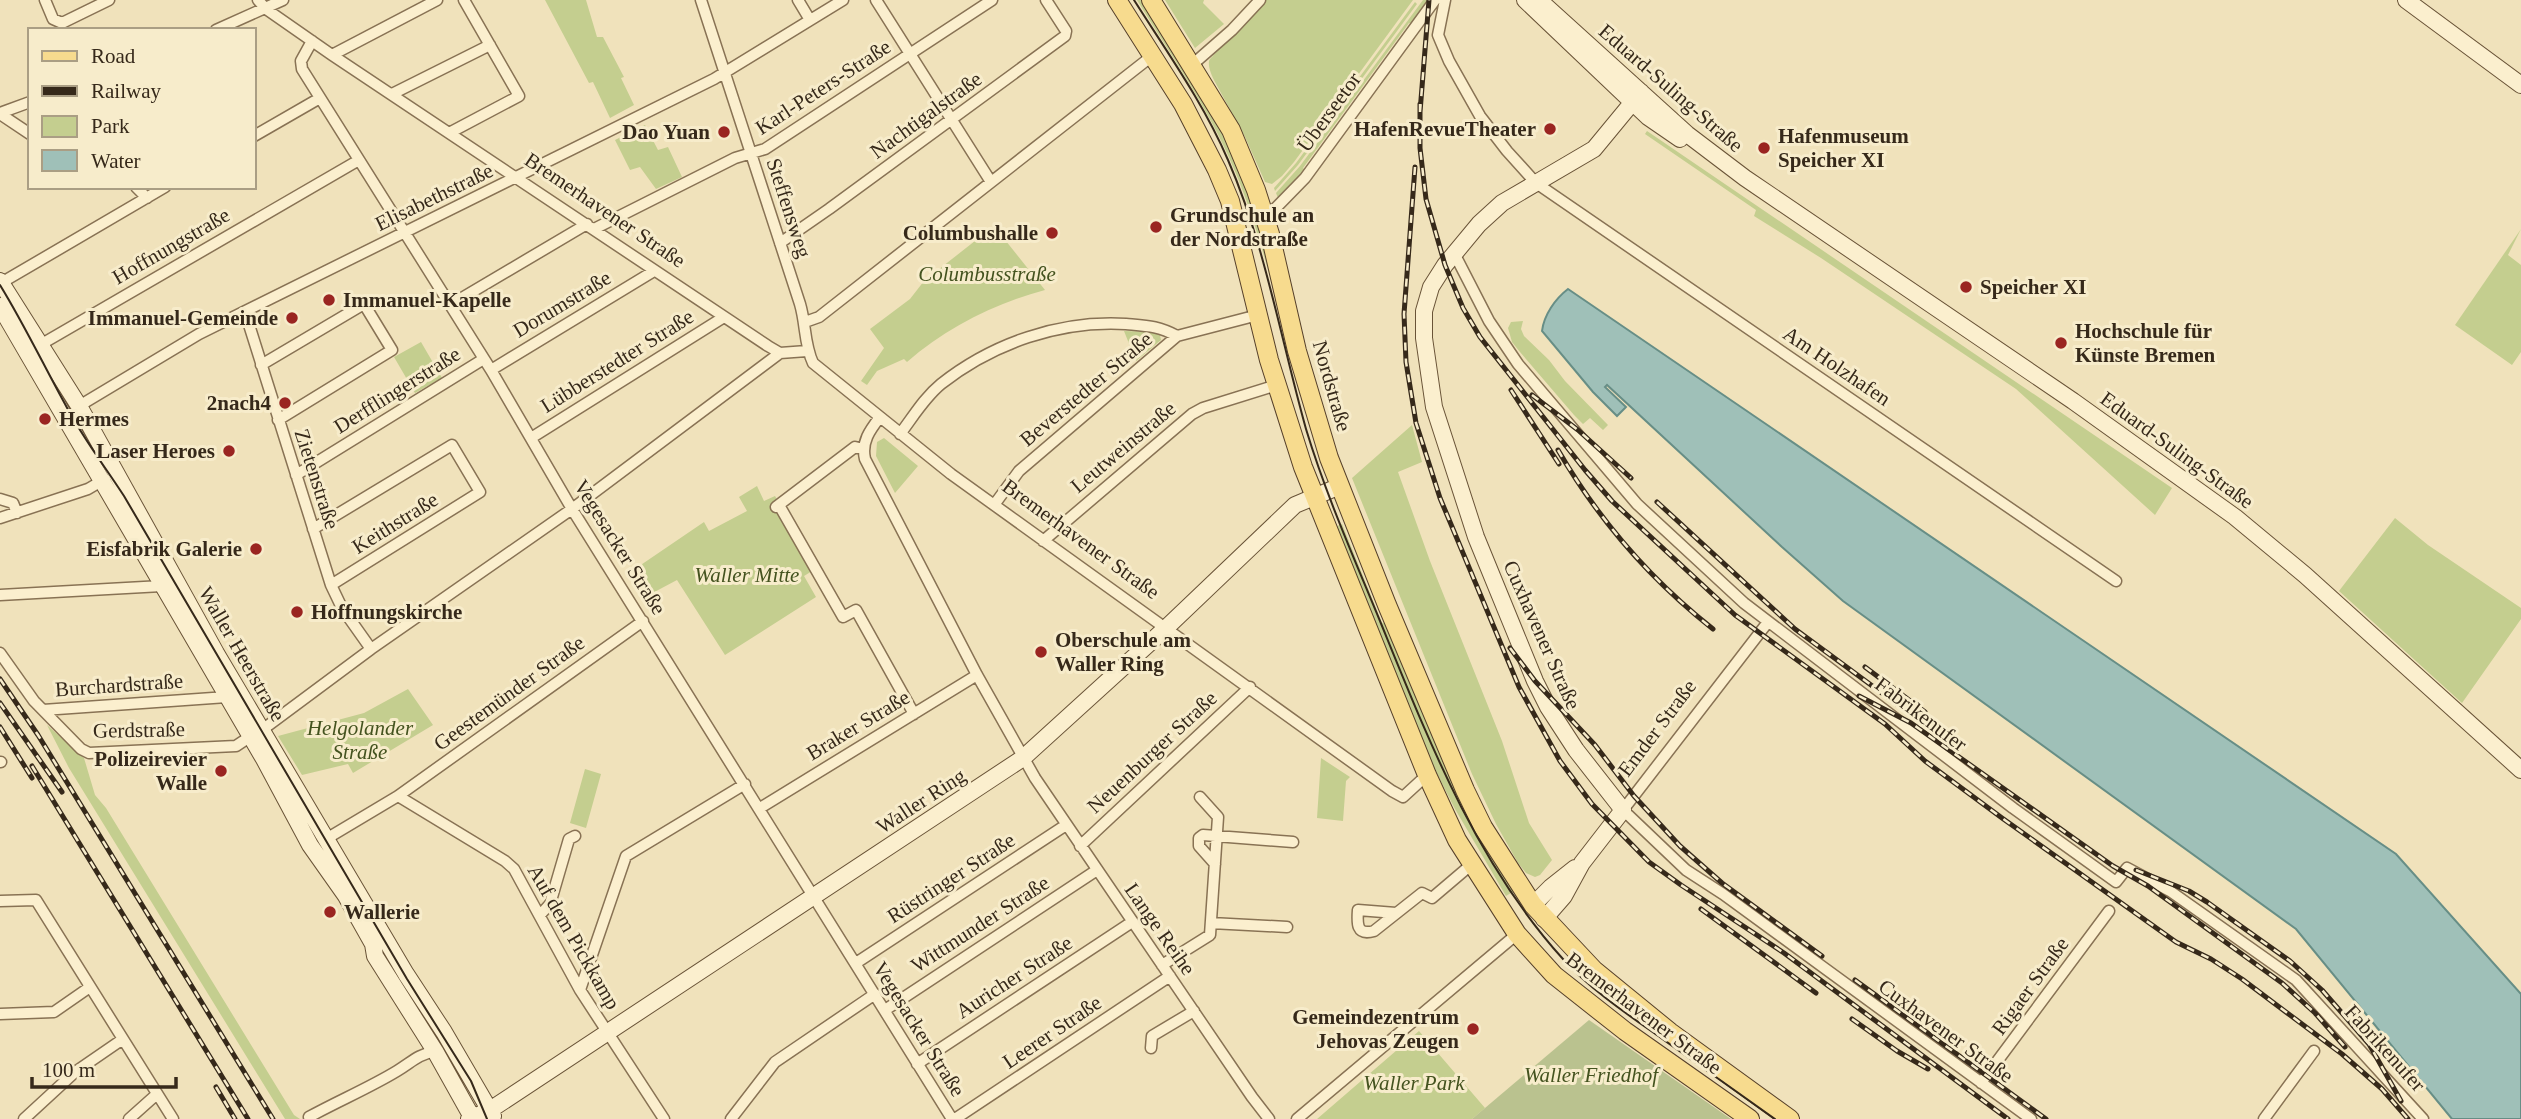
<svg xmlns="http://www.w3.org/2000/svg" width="2521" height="1119" viewBox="0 0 2521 1119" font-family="Georgia,serif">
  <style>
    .green { fill: #c4ce8f }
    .cemetery { fill: #bac28f }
    .water { fill: #9fc0b8; stroke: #678e86; stroke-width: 2 }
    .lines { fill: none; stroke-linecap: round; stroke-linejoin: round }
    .street-casing { stroke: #887254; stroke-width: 13 }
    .secondary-casing { stroke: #695337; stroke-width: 18 }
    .primary-casing { stroke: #553f29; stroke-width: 20 }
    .street { stroke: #fbefce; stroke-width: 10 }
    .secondary { stroke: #fbefce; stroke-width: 16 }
    .primary { stroke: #f7db8e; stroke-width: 18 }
    .tram { stroke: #36291a; stroke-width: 2 }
    .rail-casing { stroke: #36291a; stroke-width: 5 }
    .rail { stroke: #f7eccb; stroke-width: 2.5; stroke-dasharray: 8; stroke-linecap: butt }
    .poi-dot { fill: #9a2521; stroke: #f7eccb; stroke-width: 2.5 }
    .labels { text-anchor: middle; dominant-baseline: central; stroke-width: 6; stroke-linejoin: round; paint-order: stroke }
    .street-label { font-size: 21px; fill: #36291a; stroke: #f7eccb }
    .poi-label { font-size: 21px; font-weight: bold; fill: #36291a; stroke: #f7eccb; text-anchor: end }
    .park-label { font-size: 21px; font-style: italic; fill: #44531f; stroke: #f7eccb }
  </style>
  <rect width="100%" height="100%" fill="#f0e2bb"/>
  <!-- green -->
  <path class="green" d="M 545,0 L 586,0 L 597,37 L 603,37 L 624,77 L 621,78 L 634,105 L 610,118 L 593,82 L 589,83 Z
    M 1137,0 L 1141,0 L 1155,18 L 1233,148 L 1257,208 L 1304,395 L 1300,396 C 1282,325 1266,250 1239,181 C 1214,116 1173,59 1137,0 Z
    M 1165,0 L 1204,0 L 1203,3 L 1224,24 L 1195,48 Z
    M 1266,0 L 1413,0 L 1294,162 L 1282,176 L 1272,184 L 1265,182 L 1245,137 L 1215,82 C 1212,76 1208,68 1209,61 C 1211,56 1259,9 1266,0 Z
    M 1423,0 L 1427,0 L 1427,5 L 1412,24 L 1409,23 L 1303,168 L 1305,170 L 1278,198 L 1276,193 L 1300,166 Z
    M 1415,2 L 1417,4 L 1298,165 L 1275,191 L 1274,188 L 1296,163 Z
    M 645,125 L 658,150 L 668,147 L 682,177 L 656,189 L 640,167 L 630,170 L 615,140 Z
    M 1647,131 L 2172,488 L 2155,515 L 2016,389 L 1821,258 L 1754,216 L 1756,210 L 1645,134 Z
    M 994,226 L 1045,290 C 995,303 946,328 907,362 L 904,359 L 877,371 L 867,385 L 861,381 L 884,348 L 870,329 L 910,299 L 924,281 Z
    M 2521,229 L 2508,255 L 2521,265 L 2521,352 L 2512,365 L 2455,325 Z
    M 1523,321 L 1521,329 L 1524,336 L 1549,360 L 1565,381 L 1608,425 L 1603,430 L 1590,418 L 1583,424 L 1574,415 L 1520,352 L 1512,342 L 1508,328 L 1511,322 Z
    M 1124,331 L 1156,332 L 1160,335 L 1161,340 L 1136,361 Z
    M 421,342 L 442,378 L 415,393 L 394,357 Z
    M 1412,425 L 1422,462 L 1398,472 L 1430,561 L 1502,741 L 1529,823 L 1552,860 L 1540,875 L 1535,877 L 1526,873 L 1518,863 L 1496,824 L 1472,774 L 1352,478 Z
    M 884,438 L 918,466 L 895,493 L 876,456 L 877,442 Z
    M 757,486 L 764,501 L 775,496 L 817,568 L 804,576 L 816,597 L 725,655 L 677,580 L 645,597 L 629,573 L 704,522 L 709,531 L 747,511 L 739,497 Z
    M 2395,518 L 2428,545 L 2521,608 L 2521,619 L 2462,703 L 2339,591 Z
    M 1342,524 L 1382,623 L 1386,622 L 1514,891 L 1506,896 L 1455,809 L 1424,748 L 1335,527 Z
    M 408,689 L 433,725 L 353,773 L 348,764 L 302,775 L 278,736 L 364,713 Z
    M 47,725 L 84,758 L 95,795 L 106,808 L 294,1115 L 300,1119 L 285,1119 L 69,768 Z
    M 1321,758 L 1350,777 L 1346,781 L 1343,821 L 1317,818 Z
    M 585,769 L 601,774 L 586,828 L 570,823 Z
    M 1419,1031 L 1485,1108 L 1472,1119 L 1317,1119 Z"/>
  <!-- cemetery -->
  <path class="cemetery" d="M 1589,1020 L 1731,1119 L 1472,1119 Z"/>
  <!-- water -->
  <path class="water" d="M 1568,289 L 2396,854 L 2521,994 L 2521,1119 L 2452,1119 L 2296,929 L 1843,601 L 1782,547 L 1607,385 L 1605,387 L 1626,407 L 1617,416 L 1593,392 L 1542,331 C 1544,315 1555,299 1568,289 Z"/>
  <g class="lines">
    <!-- street casing -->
    <g class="street-casing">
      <path id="street" d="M 45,0 L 53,19 L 62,23 L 109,0
        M 258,0 L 266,9 L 332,55 L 768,346 L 780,353 L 807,351
        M 701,0 L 800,304 C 806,324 804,344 813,363 L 951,474 L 1392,791 L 1403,797 L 1427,775
        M 798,0 L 810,20
        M 876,0 L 991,182
        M 1445,0 L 1438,35 L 1449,61 L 1480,116 L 1507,151 L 1536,183 L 2116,581
        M 216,30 L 283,0
        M 312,41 L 301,61 L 302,69 L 491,370 L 572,509 L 952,1119
        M 332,55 L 437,0
        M 1192,65 L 1232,30 L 1260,0
        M 392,94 L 490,45
        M 0,113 L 30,102
        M 1,113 L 3,116 L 30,134
        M 451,132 L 519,96 L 464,0
        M 254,136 L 320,98
        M 136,187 L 147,198
        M 1266,218 L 1305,178 L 1435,0
        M 594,229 L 735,158 L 765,149 L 992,0
        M 780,243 L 829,209 L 1065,36 L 1066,31 L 1046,0
        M 1454,253 L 1489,321 L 1518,364 L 1637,504 L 1744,603 L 2013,808 L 2116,882 L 2127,868 L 2170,891 L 2296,980 L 2423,1119
        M 1,283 L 165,187
        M 450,305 L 587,224
        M 245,312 L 331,585 L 342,608 L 371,649
        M 805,322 L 819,317 L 1152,56
        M 40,345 L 359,160
        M 261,365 L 364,304 L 392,350 L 278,420
        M 491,370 L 654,271
        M 79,406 L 199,334 L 714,79 L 843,0
        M 880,417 C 870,430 861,442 865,459 L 977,675 L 1035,778 L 1252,1097 L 1269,1119
        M 900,434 C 913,417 924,398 941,384 C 993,343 1060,320 1126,324 C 1148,326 1158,326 1177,336 L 1258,315
        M 531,438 L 724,317
        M 296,475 L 482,360
        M 0,499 L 13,503 L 17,513
        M 779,505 L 843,617 L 856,610 L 914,714
        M 994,505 L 1019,471 L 1177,336
        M 776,507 L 855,447 L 863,449
        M 0,518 L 88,489 L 105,479
        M 313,529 L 452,445 L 480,492 L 331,585
        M 1043,541 L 1192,414 L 1203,408 L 1277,385
        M 0,595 L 162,586
        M 1768,622 L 1623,810 L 1686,870 L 1723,894 L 2031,1119
        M 0,653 L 34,701 L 81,749 L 89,753 L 236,746 L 251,736
        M 43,710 L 227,697
        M 262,730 L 371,649 L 572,509 L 780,353
        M 0,762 L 1,762
        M 398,796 L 505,861 L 514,869 L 580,990 L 664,1119
        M 760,808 L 977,675
        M 326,839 L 398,796 L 643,621
        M 1080,846 L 1250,687
        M 1215,864 L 1199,846 L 1199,838 L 1203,835 L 1293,842
        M 0,901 L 36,900 L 173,1119
        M 1396,913 L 1358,910 C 1357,923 1356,936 1374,931 L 1422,893 L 1432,898 L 1472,864
        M 540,915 L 550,904 L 569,839 L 575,836
        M 1211,923 L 1287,927
        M 856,963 L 1066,825
        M 1162,965 L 1210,935 L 1218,817 L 1200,797
        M 580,990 L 626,856 L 745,784
        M 885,1010 L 1097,870
        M 0,1014 L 54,1012 L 90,987
        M 1151,1048 L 1152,1036 L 1194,1011
        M 917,1064 L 1132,922
        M 1981,1083 L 2109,911
        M 24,1119 L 75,1072 L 123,1039
        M 129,1119 L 157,1094
        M 310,1119 L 309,1117 C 338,1101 369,1088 397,1071 C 412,1062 417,1055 435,1051
        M 731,1119 L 775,1062 L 875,994
        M 955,1119 L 1170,976
        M 1297,1119 L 1517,934
        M 2264,1119 L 2314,1051"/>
    </g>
    <!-- secondary casing -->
    <g class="secondary-casing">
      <path id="secondary" d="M 1525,0 L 1648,117 L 1680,139
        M 1539,0 L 1687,134 L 1745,178 L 2073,401 L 2235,517 L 2305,575 L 2521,770
        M 2406,0 L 2521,85
        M 0,281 L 79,406 L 216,653 L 406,974 L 444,1032 L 493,1116
        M 0,306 L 264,759 L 310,845 L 346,896 L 373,944 L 375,956 L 435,1051 L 473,1119
        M 1533,905 L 1551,887 L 1575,868
        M 1544,919 L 1564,896 L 1582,863 L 1623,810 L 1576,750 L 1548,707 L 1535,681 L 1476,537 L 1434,407 L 1424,338 L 1424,311 L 1431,287 L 1445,265 L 1479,224 L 1502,203 L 1594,149 L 1641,92
        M 469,1119 L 490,1110 L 1023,758 L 1166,628 L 1295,505 L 1340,486"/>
    </g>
    <!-- primary casing -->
    <g class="primary-casing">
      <path id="primary" d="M 1117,0 L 1183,104 L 1217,170 L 1230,201 L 1269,360 L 1303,467 L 1427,775 L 1457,840 L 1517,934 L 1554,975 L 1625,1031 L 1750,1119
        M 1151,0 L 1231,130 L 1256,190 L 1270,234 L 1297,351 L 1329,458 L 1387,605 L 1465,790 L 1483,827 L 1533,905 L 1594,970 L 1670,1032 L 1790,1119"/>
    </g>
    <!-- street -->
    <use href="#street" class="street"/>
    <!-- secondary -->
    <use href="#secondary" class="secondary"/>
    <!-- primary -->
    <use href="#primary" class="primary"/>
    <!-- tram -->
    <path class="tram" d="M 1134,0 C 1167,52 1204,104 1228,160 C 1265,245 1281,340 1306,429 C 1326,495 1354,558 1380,621 C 1428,739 1476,863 1563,959 C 1591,990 1627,1014 1661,1038 C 1699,1065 1737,1092 1775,1119
      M 0,285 C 24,324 43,364 65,404 C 82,437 104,465 124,496 L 407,979 L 471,1081 L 487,1119"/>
    <!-- rail casing -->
    <g class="rail-casing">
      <path id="rail" d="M 1420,104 L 1420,148 L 1426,199 L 1445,265 L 1463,308 L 1480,337 L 1585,470 L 1612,501 L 1735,615 L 1885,724 L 1925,761 L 2002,818 L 2176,942 L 2211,959 L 2242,979 L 2342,1054 L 2382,1089 L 2408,1119
        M 1420,112 L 1429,0
        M 1415,167 L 1404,314 L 1406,362 L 1416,423 L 1440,498 L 1519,687 L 1560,761 L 1592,804 L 1649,862 L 1681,885 L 1784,953 L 2008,1119
        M 1511,390 L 1559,464
        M 1532,395 L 1578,430 L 1631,478
        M 1558,450 C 1598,519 1651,580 1713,629
        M 1657,502 L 1795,629 L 1909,713
        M 1510,648 L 1535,681 L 1595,745 L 1634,796 L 1680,846 L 1722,883 L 1822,956
        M 1865,667 L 1925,712
        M 0,679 L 38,735 L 273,1119
        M 1859,696 L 1911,723 L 2113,866 L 2148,886 L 2282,983 L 2315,1013 L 2345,1047
        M 0,703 L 62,792
        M 0,727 L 32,778
        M 32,766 L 248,1119
        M 2136,870 L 2189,891 L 2207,902 L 2290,961 L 2322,990 L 2369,1044 L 2401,1101
        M 1701,909 L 1816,993
        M 1855,980 L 2046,1119
        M 1852,1019 L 1897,1051 L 1928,1069
        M 216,1087 L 235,1119"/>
    </g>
    <!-- rail -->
    <use href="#rail" class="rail"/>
  </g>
  <!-- markers -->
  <g class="poi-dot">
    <circle cx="1550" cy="129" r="7"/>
    <circle cx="724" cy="132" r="7"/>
    <circle cx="1764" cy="148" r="7"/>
    <circle cx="1156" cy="227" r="7"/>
    <circle cx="1052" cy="233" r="7"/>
    <circle cx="1966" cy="287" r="7"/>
    <circle cx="329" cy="300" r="7"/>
    <circle cx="292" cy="318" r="7"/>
    <circle cx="2061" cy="343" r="7"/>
    <circle cx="285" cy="403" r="7"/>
    <circle cx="45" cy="419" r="7"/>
    <circle cx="229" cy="451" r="7"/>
    <circle cx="256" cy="549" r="7"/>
    <circle cx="297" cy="612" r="7"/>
    <circle cx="1041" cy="652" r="7"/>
    <circle cx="221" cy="771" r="7"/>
    <circle cx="330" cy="912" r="7"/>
    <circle cx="1473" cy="1029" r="7"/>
  </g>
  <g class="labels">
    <!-- street labels -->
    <g class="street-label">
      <text transform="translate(823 87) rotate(-33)">Karl-Peters-Straße</text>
      <text transform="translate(1671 88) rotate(41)">Eduard-Suling-Straße</text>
      <text transform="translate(1329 112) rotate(-54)">Überseetor</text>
      <text transform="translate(926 115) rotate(-36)">Nachtigalstraße</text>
      <text transform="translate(434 197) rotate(-26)">Elisabethstraße</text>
      <text transform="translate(789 208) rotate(72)">Steffensweg</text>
      <text transform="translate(605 210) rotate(34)">Bremerhavener Straße</text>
      <text transform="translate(171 246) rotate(-30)">Hoffnungstraße</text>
      <text transform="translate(562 304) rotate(-31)">Dorumstraße</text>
      <text transform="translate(617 361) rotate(-32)">Lübberstedter Straße</text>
      <text transform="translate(1837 366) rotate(34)">Am Holzhafen</text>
      <text transform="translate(1332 386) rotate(74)">Nordstraße</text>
      <text transform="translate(1086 389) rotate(-40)">Beverstedter Straße</text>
      <text transform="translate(397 390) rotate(-32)">Derfflingerstraße</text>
      <text transform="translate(1123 447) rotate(-40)">Leutweinstraße</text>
      <text transform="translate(2177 450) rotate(36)">Eduard-Suling-Straße</text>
      <text transform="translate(317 479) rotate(72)">Zietenstraße</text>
      <text transform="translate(395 523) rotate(-32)">Keithstraße</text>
      <text transform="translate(1081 539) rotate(36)">Bremerhavener Straße</text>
      <text transform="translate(620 547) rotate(58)">Vegesacker Straße</text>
      <text transform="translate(1542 635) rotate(66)">Cuxhavener Straße</text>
      <text transform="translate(242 654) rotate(60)">Waller Heerstraße</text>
      <text transform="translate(119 685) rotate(-4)">Burchardstraße</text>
      <text transform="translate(509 693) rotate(-36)">Geestemünder Straße</text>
      <text transform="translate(1921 714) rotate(37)">Fabrikenufer</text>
      <text transform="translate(858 725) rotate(-31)">Braker Straße</text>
      <text transform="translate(1657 728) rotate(-53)">Emder Straße</text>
      <text transform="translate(139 730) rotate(-1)">Gerdstraße</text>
      <text transform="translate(1152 752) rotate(-43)">Neuenburger Straße</text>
      <text transform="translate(921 801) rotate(-33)">Waller Ring</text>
      <text transform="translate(951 878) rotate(-33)">Rüstringer Straße</text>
      <text transform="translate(980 924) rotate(-33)">Wittmunder Straße</text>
      <text transform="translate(1160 929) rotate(55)">Lange Reihe</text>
      <text transform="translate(574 937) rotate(60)">Auf dem Pickkamp</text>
      <text transform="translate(1014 977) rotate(-33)">Auricher Straße</text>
      <text transform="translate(2030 986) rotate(-54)">Rigaer Straße</text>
      <text transform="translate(1644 1013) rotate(37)">Bremerhavener Straße</text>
      <text transform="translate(919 1029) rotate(58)">Vegesacker Straße</text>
      <text transform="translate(1946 1031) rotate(36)">Cuxhavener Straße</text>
      <text transform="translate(1052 1032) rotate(-34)">Leerer Straße</text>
      <text transform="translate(2385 1048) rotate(48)">Fabrikenufer</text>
    </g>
    <!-- poi labels -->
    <g class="poi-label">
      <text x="1536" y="129">HafenRevueTheater</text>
      <text x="710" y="132">Dao Yuan</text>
      <text x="1778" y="136" text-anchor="start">Hafenmuseum<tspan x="1778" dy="24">Speicher XI</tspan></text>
      <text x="1170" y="215" text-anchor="start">Grundschule an<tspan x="1170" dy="24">der Nordstraße</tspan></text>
      <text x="1038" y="233">Columbushalle</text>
      <text x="1980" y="287" text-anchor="start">Speicher XI</text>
      <text x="343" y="300" text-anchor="start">Immanuel-Kapelle</text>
      <text x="278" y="318">Immanuel-Gemeinde</text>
      <text x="2075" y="331" text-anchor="start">Hochschule für<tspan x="2075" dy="24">Künste Bremen</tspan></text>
      <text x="271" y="403">2nach4</text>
      <text x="59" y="419" text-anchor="start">Hermes</text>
      <text x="215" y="451">Laser Heroes</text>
      <text x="242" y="549">Eisfabrik Galerie</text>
      <text x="311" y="612" text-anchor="start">Hoffnungskirche</text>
      <text x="1055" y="640" text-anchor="start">Oberschule am<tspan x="1055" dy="24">Waller Ring</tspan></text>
      <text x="207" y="759">Polizeirevier<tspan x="207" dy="24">Walle</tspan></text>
      <text x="344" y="912" text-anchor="start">Wallerie</text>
      <text x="1459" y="1017">Gemeindezentrum<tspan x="1459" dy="24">Jehovas Zeugen</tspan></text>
    </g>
    <!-- park labels -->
    <g class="park-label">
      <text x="987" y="274">Columbusstraße</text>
      <text x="747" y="575">Waller Mitte</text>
      <text x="360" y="728">Helgolander<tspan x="360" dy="24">Straße</tspan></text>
      <text x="1591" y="1075">Waller Friedhof</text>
      <text x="1414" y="1083">Waller Park</text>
    </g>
  </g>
  <!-- legend -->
  <rect x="28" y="28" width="228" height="161" fill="#f7eccb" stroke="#aa9e84" stroke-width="2"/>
  <rect x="42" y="51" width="35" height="10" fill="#f7db8e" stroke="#aa9e84" stroke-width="2"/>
  <text x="91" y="63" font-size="21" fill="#36291a">Road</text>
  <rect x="42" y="86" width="35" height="10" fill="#36291a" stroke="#aa9e84" stroke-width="2"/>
  <text x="91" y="98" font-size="21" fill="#36291a">Railway</text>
  <rect x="42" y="116" width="35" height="21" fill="#c4ce8f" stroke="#aa9e84" stroke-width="2"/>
  <text x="91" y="133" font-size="21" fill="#36291a">Park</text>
  <rect x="42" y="150" width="35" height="21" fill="#9fc0b8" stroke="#aa9e84" stroke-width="2"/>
  <text x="91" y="168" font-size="21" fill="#36291a">Water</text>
  <!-- scale -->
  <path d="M32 1077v10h144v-10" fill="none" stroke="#36291a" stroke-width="3.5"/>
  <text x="42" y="1077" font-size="21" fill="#36291a" stroke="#f7eccb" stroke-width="5" paint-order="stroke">100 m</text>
</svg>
